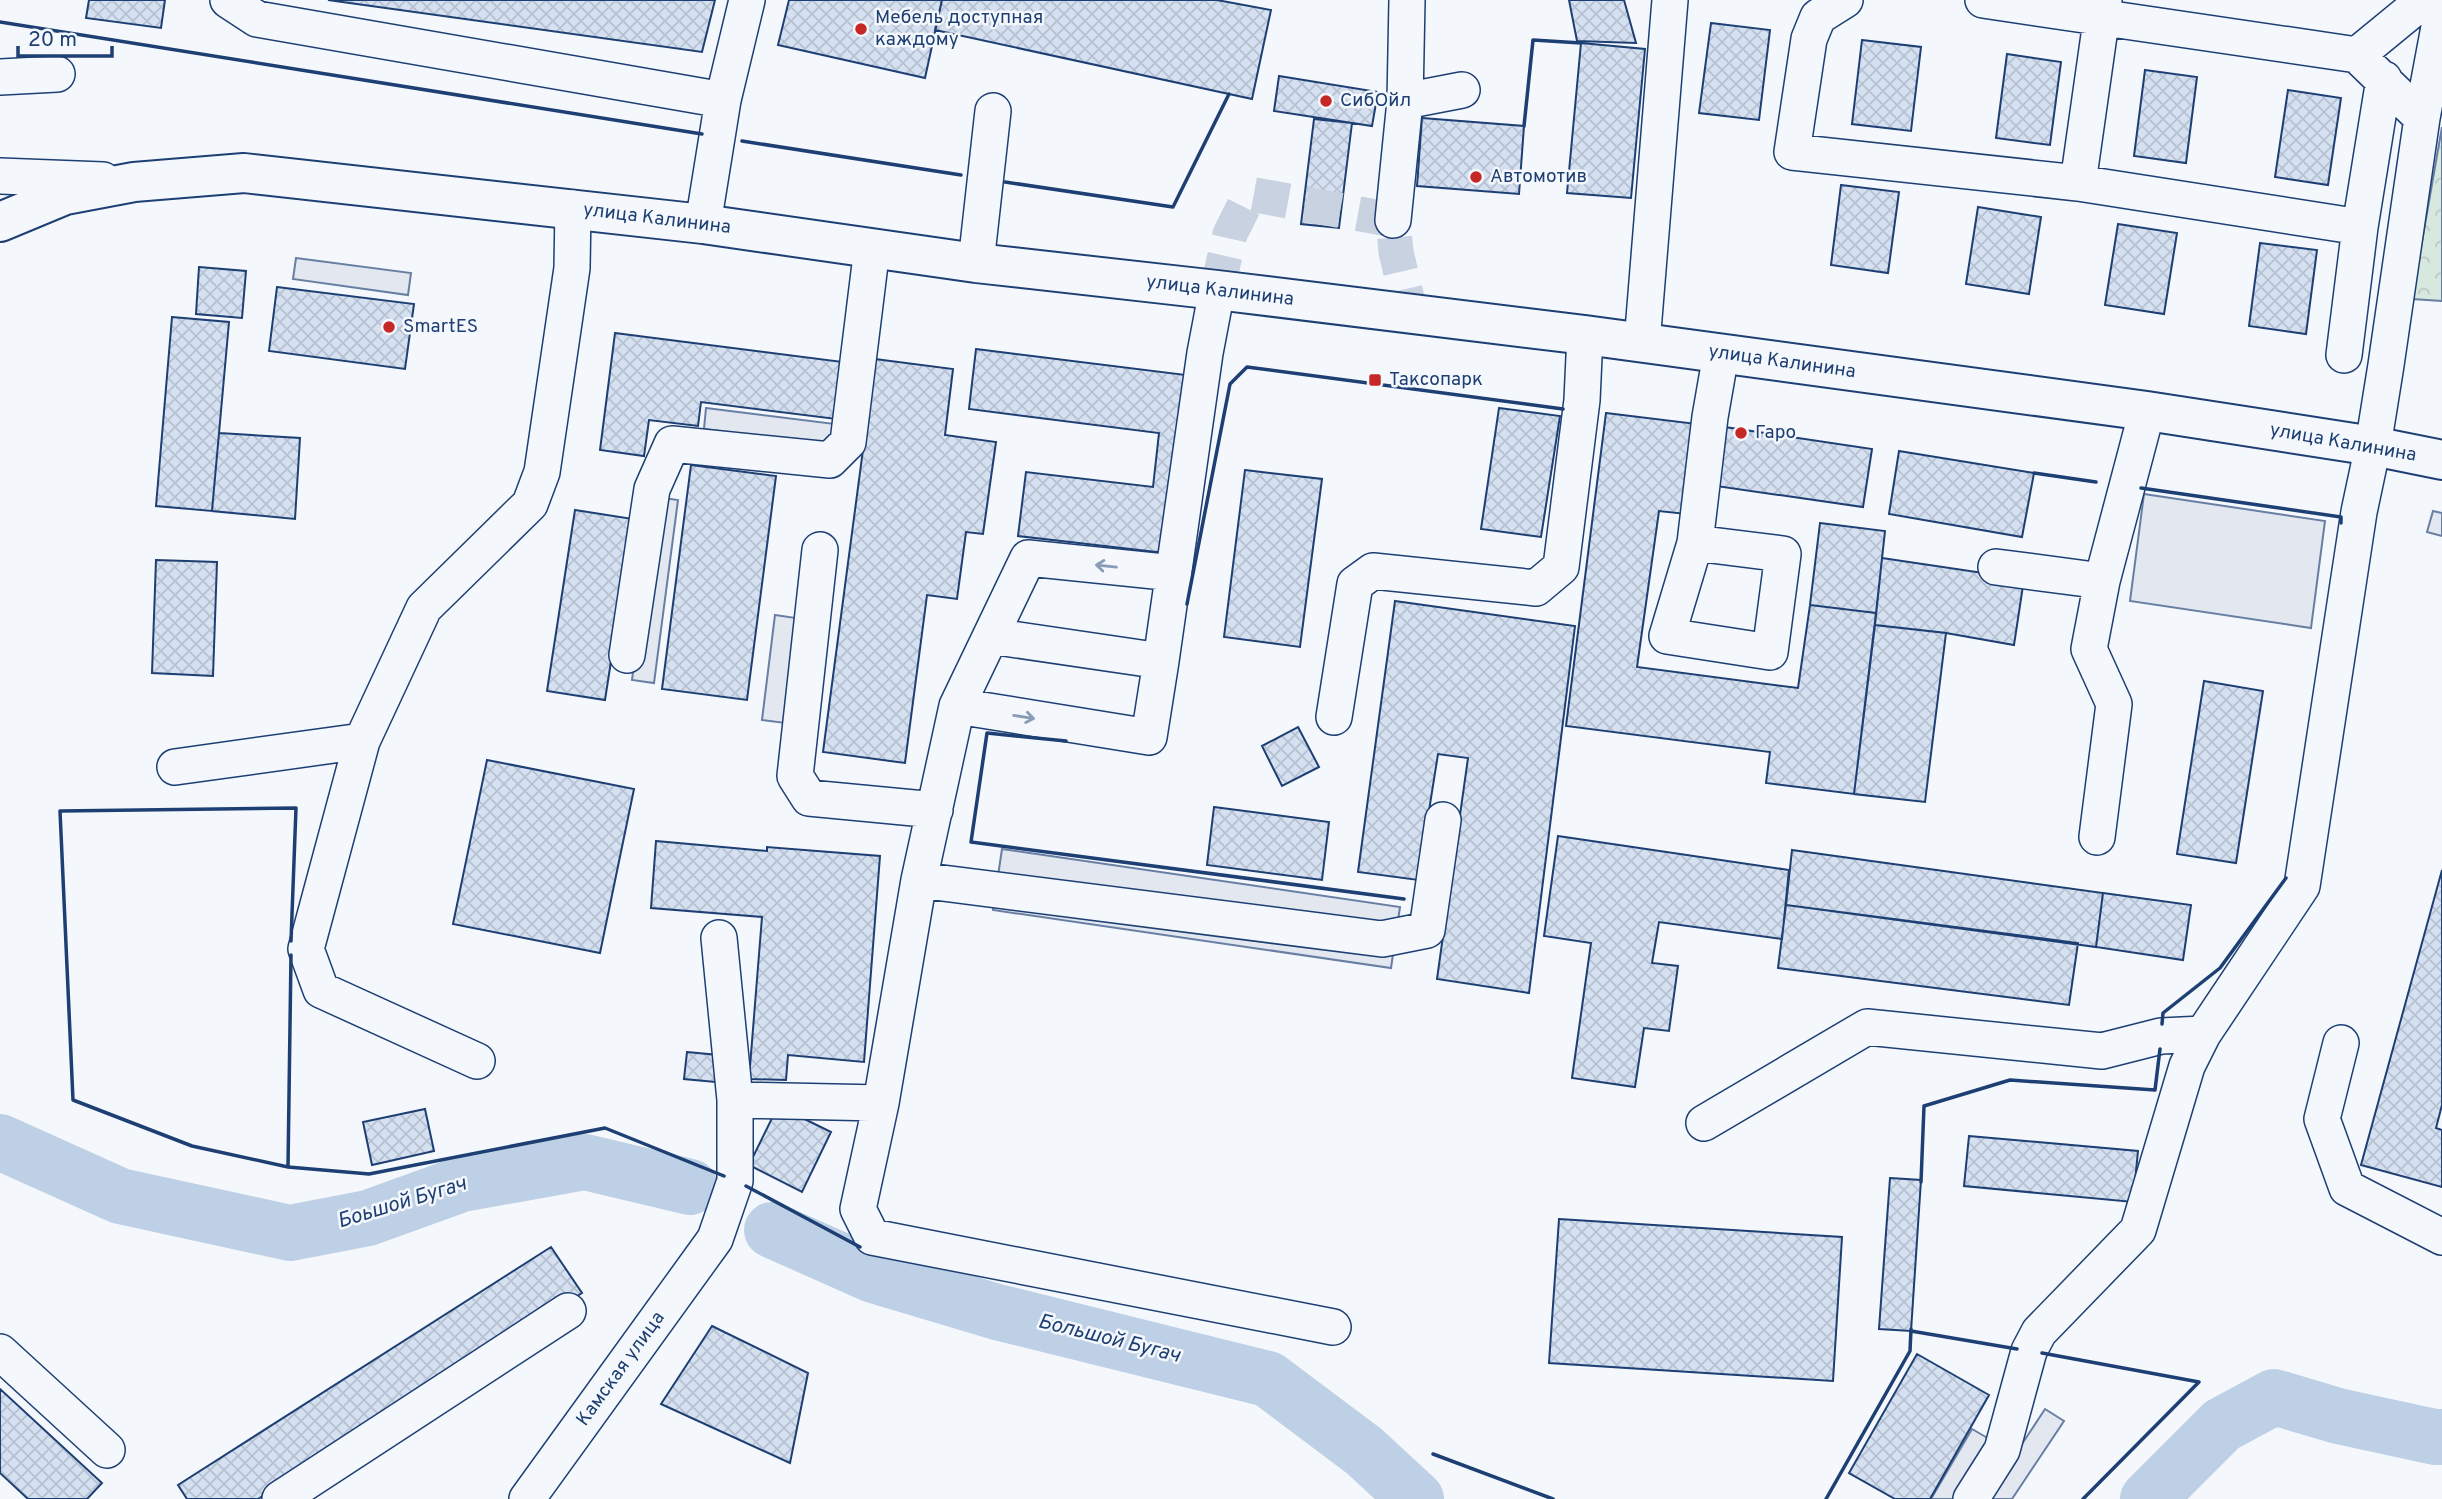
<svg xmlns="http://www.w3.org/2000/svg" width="2442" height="1499" viewBox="0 0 2442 1499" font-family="Overpass,sans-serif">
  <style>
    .park { fill: url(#park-crowns); stroke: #687fa3; stroke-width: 2 }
    .parking { fill: #e3e8f0; stroke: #687fa3; stroke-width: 2 }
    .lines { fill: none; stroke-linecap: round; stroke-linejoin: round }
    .river { stroke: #bed0e5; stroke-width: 56 }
    .building { fill: url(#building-cross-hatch); stroke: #1d3f73; stroke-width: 2 }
    .minor-tunnel { stroke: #c9d2e0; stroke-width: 35; stroke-dasharray: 35 18; stroke-linecap: butt }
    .minor-casing { stroke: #1d3f73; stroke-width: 38 }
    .major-casing { stroke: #1d3f73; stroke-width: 42 }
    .minor { stroke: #f4f7fb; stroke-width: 35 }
    .major { stroke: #f4f7fb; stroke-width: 38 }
    .wall { stroke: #1d3f73; stroke-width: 3.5 }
    .oneway { stroke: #889bb7 }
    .poi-dot { fill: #c62828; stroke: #f4f7fb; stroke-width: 2.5 }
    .labels { text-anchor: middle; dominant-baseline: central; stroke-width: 5; stroke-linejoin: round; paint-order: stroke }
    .poi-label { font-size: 19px; fill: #1d3f73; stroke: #f4f7fb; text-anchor: start }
    .street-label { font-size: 19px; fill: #1d3f73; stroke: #f4f7fb }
    .water-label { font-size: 21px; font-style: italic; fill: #1d3f73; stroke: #f4f7fb }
  </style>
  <defs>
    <pattern id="park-crowns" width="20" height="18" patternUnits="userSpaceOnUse" patternTransform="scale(1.75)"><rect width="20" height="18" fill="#d7e8df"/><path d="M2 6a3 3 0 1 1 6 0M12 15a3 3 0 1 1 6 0" fill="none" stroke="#b8c8c3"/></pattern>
    <pattern id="building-cross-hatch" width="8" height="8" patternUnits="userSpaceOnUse" patternTransform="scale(1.75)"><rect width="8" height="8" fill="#d5e0f0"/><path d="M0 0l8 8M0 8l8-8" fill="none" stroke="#b6c1d1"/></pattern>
  </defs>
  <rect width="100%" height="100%" fill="#f4f7fb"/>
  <!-- park -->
  <path class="park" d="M 2442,127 L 2442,301 L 2412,299 Z"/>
  <!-- parking -->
  <path class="parking" d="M 296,258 L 411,273 L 408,295 L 293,279 Z
    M 706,408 L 835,424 L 832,446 L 704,429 Z
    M 2144,494 L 2325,521 L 2311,628 L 2130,601 Z
    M 656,497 L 678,500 L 654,683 L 632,680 Z
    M 2433,511 L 2442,513 L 2442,536 L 2427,532 Z
    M 775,615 L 796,618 L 785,723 L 762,720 Z
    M 1002,849 L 1400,907 L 1391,968 L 993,910 Z
    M 2045,1409 L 2064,1421 L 2012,1499 L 1986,1499 Z
    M 1972,1429 L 1991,1440 L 1957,1499 L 1931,1499 Z"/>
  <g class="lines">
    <!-- river -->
    <path class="river" d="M 0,1142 L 120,1196 L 290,1233 L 368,1218 L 462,1184 L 585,1162 L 690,1187
      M 772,1230 L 873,1275 L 997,1312 L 1268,1379 L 1364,1451 L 1416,1499
      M 2148,1499 L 2222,1425 L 2274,1397 L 2338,1416 L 2435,1437 L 2442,1437"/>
  </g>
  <!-- building -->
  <path class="building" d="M 89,0 L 165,0 L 161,28 L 86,18 Z
    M 328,0 L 715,0 L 702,52 Z
    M 789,0 L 942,0 L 925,78 L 778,45 Z
    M 942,0 L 1217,0 L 1271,10 L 1252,99 L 935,30 Z
    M 1569,0 L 1624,0 L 1636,43 L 1577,41 Z
    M 1711,23 L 1770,30 L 1759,120 L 1699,113 Z
    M 1862,40 L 1921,47 L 1911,131 L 1852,124 Z
    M 1581,43 L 1645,49 L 1631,198 L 1567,193 Z
    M 2007,54 L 2061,62 L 2050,145 L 1996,138 Z
    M 2145,70 L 2197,77 L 2186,163 L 2134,156 Z
    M 1279,76 L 1378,92 L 1372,126 L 1274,111 Z
    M 2288,90 L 2341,98 L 2328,185 L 2275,177 Z
    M 1422,118 L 1524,126 L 1519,194 L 1417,186 Z
    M 1314,119 L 1352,123 L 1339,228 L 1301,224 Z
    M 1841,185 L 1899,192 L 1888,273 L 1831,265 Z
    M 1978,207 L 2041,217 L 2029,294 L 1966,284 Z
    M 2118,224 L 2177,233 L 2164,314 L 2105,305 Z
    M 2260,243 L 2317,250 L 2306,334 L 2249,326 Z
    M 199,267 L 246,271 L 242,318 L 196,314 Z
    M 277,287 L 414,304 L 405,369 L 269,351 Z
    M 172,317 L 229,322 L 212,511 L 156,506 Z
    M 615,333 L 843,362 L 836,419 L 701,402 L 698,426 L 649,420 L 644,456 L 600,450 Z
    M 976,349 L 1186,375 L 1165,553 L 1018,536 L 1026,472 L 1153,487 L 1159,433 L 969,409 Z
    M 875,359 L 953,369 L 945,435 L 996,442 L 983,534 L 966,532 L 957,599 L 927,595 L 905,763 L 823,752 Z
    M 1499,408 L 1560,416 L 1541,537 L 1481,529 Z
    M 1606,413 L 1697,424 L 1686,514 L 1659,511 L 1637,667 L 1798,688 L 1810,605 L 1876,613 L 1854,794 L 1766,783 L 1770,752 L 1566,726 Z
    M 1725,427 L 1872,449 L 1863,507 L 1716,486 Z
    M 219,433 L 300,438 L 295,519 L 212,511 Z
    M 1899,451 L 2034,473 L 2022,537 L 1889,514 Z
    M 691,465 L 776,476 L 747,700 L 662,689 Z
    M 1245,470 L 1322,479 L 1300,647 L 1224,637 Z
    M 575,510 L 633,519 L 605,700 L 547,691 Z
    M 1820,523 L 1885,531 L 1876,613 L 1810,605 Z
    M 1882,558 L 2024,579 L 2014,645 L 1946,633 L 1875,625 Z
    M 156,560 L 217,562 L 213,676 L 152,673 Z
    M 1395,601 L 1575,626 L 1529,993 L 1437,979 L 1468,758 L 1438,754 L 1418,880 L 1358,872 Z
    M 1875,625 L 1946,633 L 1925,802 L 1854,794 Z
    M 2204,681 L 2263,691 L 2236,863 L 2177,854 Z
    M 1298,727 L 1319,767 L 1282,786 L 1262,746 Z
    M 487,760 L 634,789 L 600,953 L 453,924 Z
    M 1214,807 L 1329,822 L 1322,880 L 1207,865 Z
    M 1558,836 L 1789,870 L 1782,939 L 1659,922 L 1652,963 L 1678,966 L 1669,1031 L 1644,1028 L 1635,1087 L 1572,1078 L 1591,943 L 1544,936 Z
    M 656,841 L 767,851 L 767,847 L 880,856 L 864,1062 L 788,1055 L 786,1080 L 749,1079 L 762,917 L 651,908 Z
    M 1792,850 L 2103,893 L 2096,947 L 1786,905 Z
    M 2442,870 L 2442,1105 L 2436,1128 L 2442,1130 L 2442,1187 L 2361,1165 Z
    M 2103,893 L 2191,905 L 2183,960 L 2096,947 Z
    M 1786,905 L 2078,943 L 2069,1005 L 1778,968 Z
    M 687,1052 L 718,1055 L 715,1082 L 684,1079 Z
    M 778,1106 L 831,1132 L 802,1192 L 749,1165 Z
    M 425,1109 L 434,1151 L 372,1165 L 363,1122 Z
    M 1969,1136 L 2138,1151 L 2133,1202 L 1964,1186 Z
    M 1890,1178 L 1921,1180 L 1911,1331 L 1879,1329 Z
    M 1559,1219 L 1842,1237 L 1833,1381 L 1549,1363 Z
    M 551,1247 L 582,1293 L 258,1499 L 187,1499 L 178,1485 Z
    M 712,1326 L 808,1373 L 790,1463 L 661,1404 Z
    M 1917,1354 L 1989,1395 L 1930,1499 L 1895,1499 L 1849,1473 Z
    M 0,1389 L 102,1483 L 87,1499 L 28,1499 L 0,1473 Z"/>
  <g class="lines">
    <!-- minor-tunnel -->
    <path class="minor-tunnel" d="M 1217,290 L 1230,234 L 1250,194 L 1393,220 L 1396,252 L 1411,315"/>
    <!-- minor casing -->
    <g class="minor-casing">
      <path id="minor" d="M 228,0 L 257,19 L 723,100
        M 1845,0 L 1818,17 L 1809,39 L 1792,152 L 2078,183 L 2360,227
        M 2357,55 L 2424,0
        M 0,77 L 57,74
        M 1405,101 L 1462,90
        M 2422,118 L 2442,11
        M 0,176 L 103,180
        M 2078,183 L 2104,0
        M 1393,220 L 1405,101 L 1407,0
        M 703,224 L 723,100 L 747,0
        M 976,263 L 993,111
        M 1642,343 L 1670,0
        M 2344,355 L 2360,227 L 2384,79
        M 1695,543 L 1783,554 L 1770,652 L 1667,636 L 1695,543 L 1710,417 L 1721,354
        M 820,550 L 795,776 L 809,798 L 935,810
        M 1996,567 L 2102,581
        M 1174,573 L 1028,558 L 957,706 L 919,880 L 881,1103 L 858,1209 L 872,1237 L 1333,1327
        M 991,636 L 1161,661 L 1205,353 L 1217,290
        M 627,655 L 652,489 L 672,444 L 830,460 L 848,442 L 872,248
        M 957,706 L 1149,737 L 1161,661
        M 1334,717 L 1355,584 L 1373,571 L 1536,588 L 1561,567 L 1582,400 L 1585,335
        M 175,767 L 362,741
        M 2097,837 L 2114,704 L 2089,649 L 2102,581 L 2147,411
        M 919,880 L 1382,939 L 1427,930 L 1443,820
        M 719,938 L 735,1100
        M 2341,1043 L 2322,1119 L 2347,1188 L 2442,1237
        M 477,1061 L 321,990 L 306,949 L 362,741 L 424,608 L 530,504 L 542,472 L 572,268 L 573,208
        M 1704,1123 L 1867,1027 L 2102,1051 L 2161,1036 L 2203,1034 L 2302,886 L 2359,512 L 2373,446 L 2386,365 L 2422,118 L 2357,55 L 1983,0
        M 0,1352 L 107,1450
        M 280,1499 L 568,1311
        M 527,1499 L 715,1239 L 735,1181 L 735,1100 L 881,1103
        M 1971,1499 L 2002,1450 L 2029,1351 L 2039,1332 L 2138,1230 L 2187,1066 L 2203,1034"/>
    </g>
    <!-- major casing -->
    <g class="major-casing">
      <path id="major" d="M 0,222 L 65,195 L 134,182 L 244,173 L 703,224 L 976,263 L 1217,290 L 1585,335 L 2147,411 L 2373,446 L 2442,460"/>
    </g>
    <!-- minor -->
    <use href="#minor" class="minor"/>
    <!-- major -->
    <use href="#major" class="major"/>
    <!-- wall -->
    <path class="wall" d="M 0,22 L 702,134
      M 1524,126 L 1533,40 L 1581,43
      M 742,141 L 961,175
      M 1005,182 L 1173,207 L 1229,94
      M 2034,473 L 2096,482
      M 2141,488 L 2341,517 L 2341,523
      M 1187,604 L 1230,384 L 1247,367 L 1563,409
      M 1066,741 L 987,733 L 971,842 L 1404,899
      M 291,941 L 296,808 L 60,811 L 73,1100 L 192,1146 L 288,1167 L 369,1174 L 605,1128 L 724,1176
      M 2162,1024 L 2163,1013 L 2220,968 L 2286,878
      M 288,1167 L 291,955
      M 1921,1182 L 1924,1106 L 2010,1080 L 2155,1090 L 2160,1049
      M 746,1186 L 860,1247
      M 1911,1331 L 2017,1349
      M 2042,1353 L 2199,1382 L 2083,1499
      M 1433,1454 L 1553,1499
      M 1826,1499 L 1910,1351 L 1911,1329"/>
  </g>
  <!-- one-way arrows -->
  <defs><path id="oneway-shaft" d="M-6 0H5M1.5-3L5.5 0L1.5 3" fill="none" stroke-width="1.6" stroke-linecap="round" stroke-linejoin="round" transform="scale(1.75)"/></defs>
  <g class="oneway">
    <use href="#oneway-shaft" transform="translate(1106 566) rotate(-174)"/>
    <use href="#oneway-shaft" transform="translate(1024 717) rotate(9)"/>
  </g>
  <!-- markers -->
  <g class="poi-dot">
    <circle cx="861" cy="29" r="7"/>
    <circle cx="1326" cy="101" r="7"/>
    <circle cx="1476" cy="177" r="7"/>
    <circle cx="389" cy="327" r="7"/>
    <rect x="1368" y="373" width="14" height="14" rx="3.5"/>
    <circle cx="1741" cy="433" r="7"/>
  </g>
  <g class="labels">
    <!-- poi labels -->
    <g class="poi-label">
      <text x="875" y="18">Мебель доступная<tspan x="875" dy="22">каждому</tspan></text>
      <text x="1340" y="101">СибОйл</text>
      <text x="1490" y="177">Автомотив</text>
      <text x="403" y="327">SmartES</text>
      <text x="1389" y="380">Таксопарк</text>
      <text x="1755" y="433">Гаро</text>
    </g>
    <!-- street labels -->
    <g class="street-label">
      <text transform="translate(657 219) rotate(7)">улица Калинина</text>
      <text transform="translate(1220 291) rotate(7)">улица Калинина</text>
      <text transform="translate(1782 362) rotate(8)">улица Калинина</text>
      <text transform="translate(2343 443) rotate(10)">улица Калинина</text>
      <text transform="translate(621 1369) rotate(-54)">Камская улица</text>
    </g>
    <!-- water labels -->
    <g class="water-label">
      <text transform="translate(402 1203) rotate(-17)">Боьшой Бугач</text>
      <text transform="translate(1109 1339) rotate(14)">Большой Бугач</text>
    </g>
  </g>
  <!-- scale -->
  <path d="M18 46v10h94v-10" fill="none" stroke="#1d3f73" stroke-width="3.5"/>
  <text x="28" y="46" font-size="21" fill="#1d3f73" stroke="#f4f7fb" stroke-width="5" paint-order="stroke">20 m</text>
</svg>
